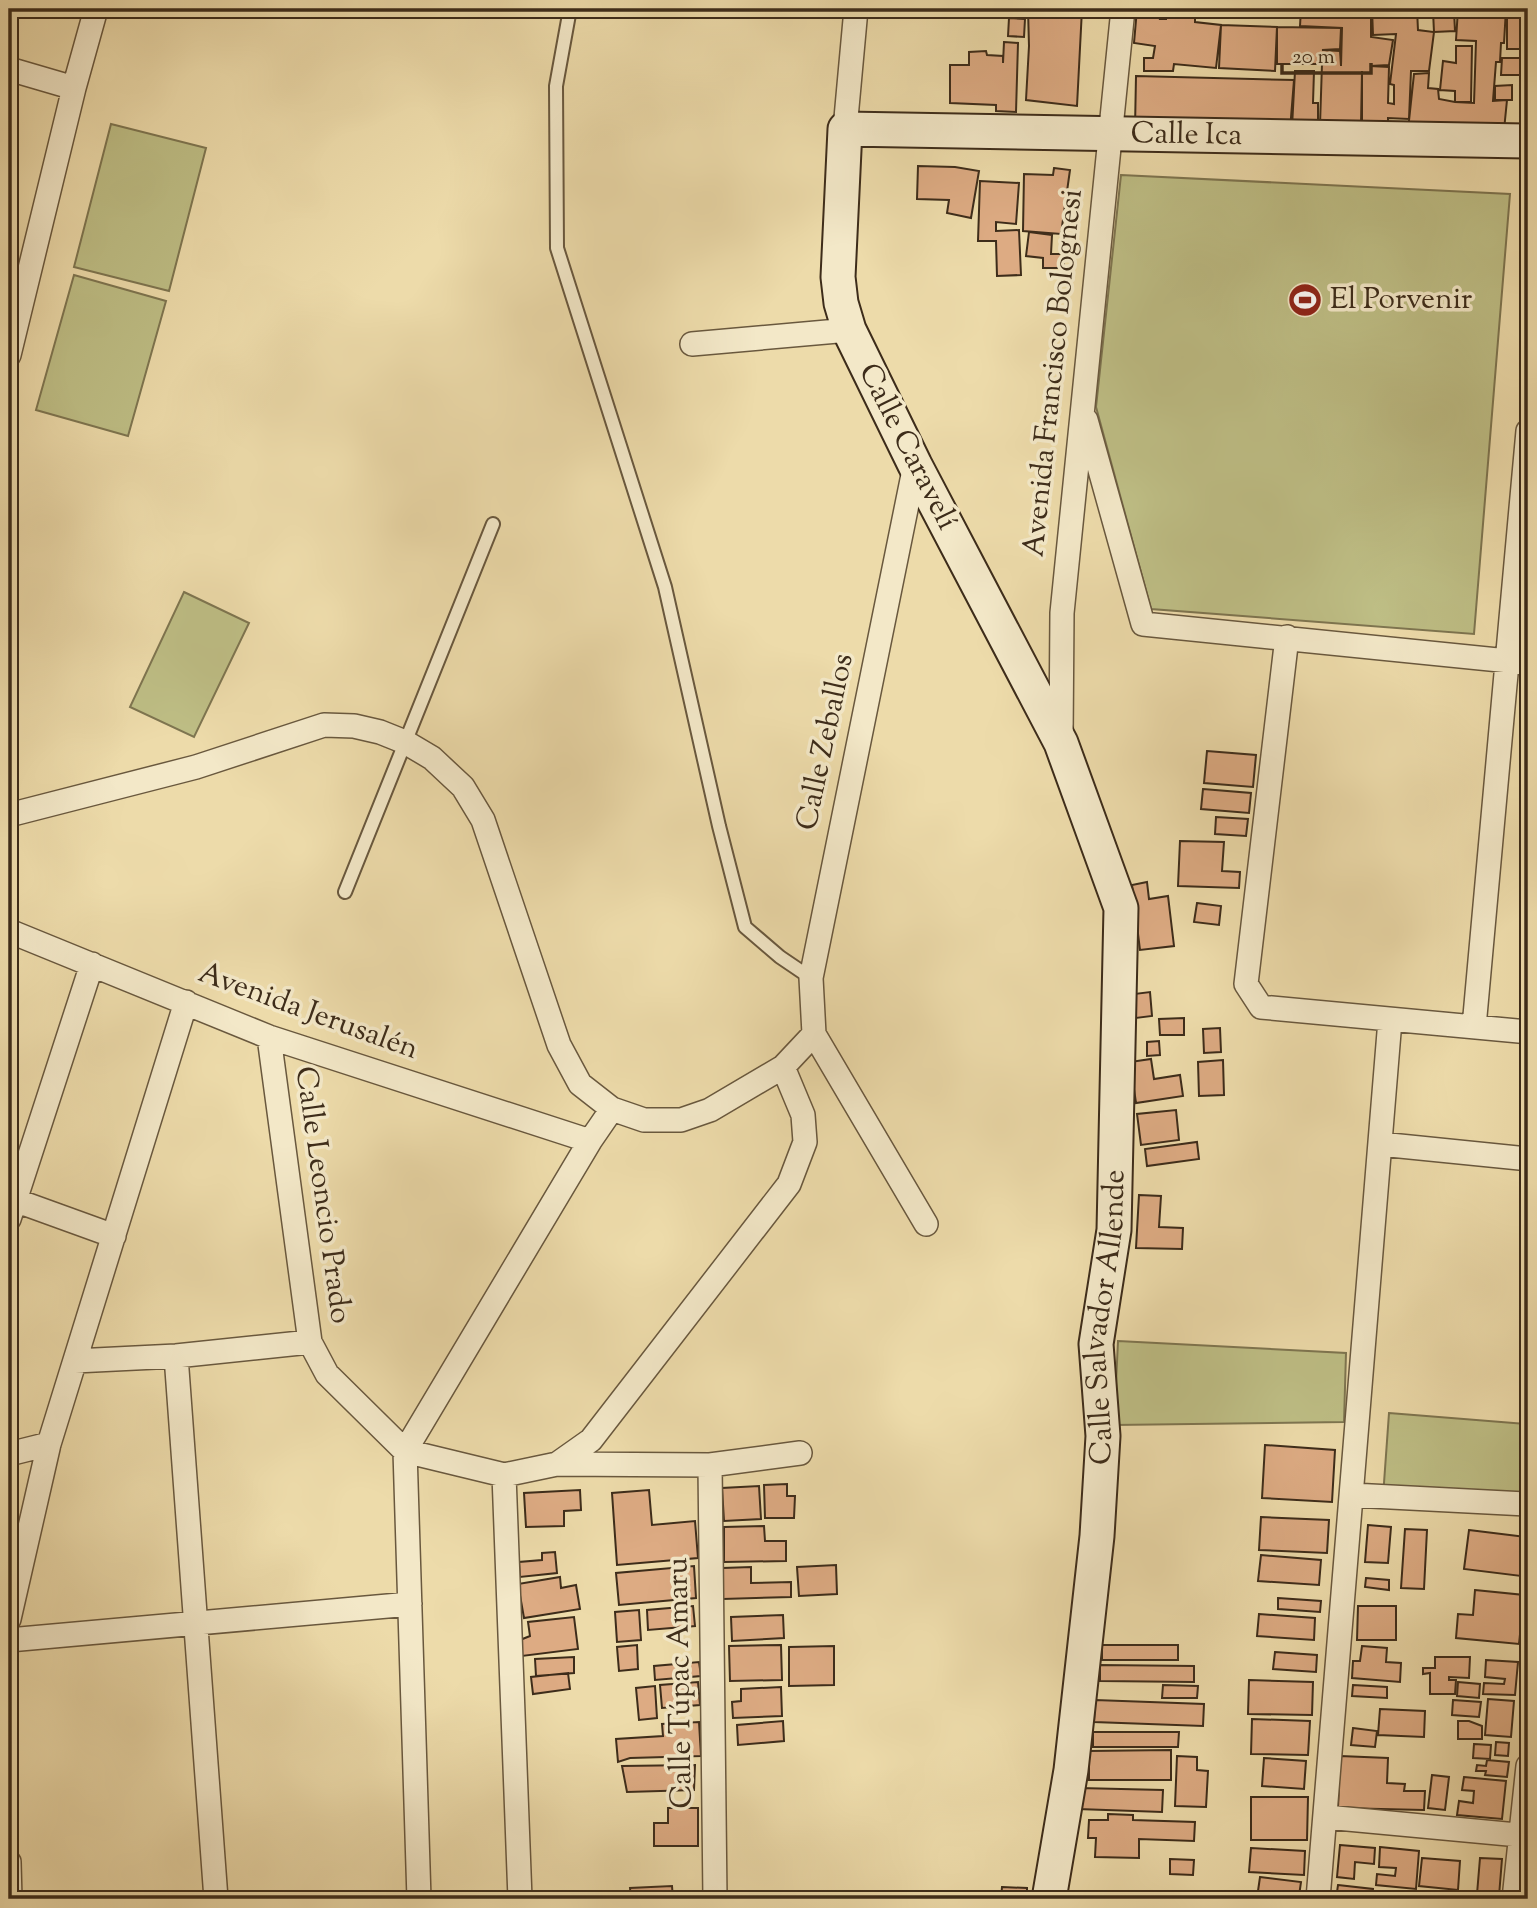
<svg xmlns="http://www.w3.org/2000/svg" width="1537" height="1908" viewBox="0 0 1537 1908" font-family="'Sorts Mill Goudy',serif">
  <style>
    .green { fill: #bebe85; stroke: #7e7550; stroke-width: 2 }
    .building { fill: #ddab83; stroke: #3d2c1a; stroke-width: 2 }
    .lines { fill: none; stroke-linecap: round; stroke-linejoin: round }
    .lane-casing { stroke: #69583e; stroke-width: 16 }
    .street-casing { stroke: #69583e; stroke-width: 26 }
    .secondary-casing { stroke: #3d2c1a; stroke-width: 37 }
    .lane { stroke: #f3e8c8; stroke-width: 12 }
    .street { stroke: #f3e8c8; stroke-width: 23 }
    .secondary { stroke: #f3e8c8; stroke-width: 33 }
    .labels { text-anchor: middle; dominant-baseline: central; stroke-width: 7; stroke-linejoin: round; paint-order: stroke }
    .street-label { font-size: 30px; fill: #3d2c1a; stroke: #f3e8c8 }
    .poi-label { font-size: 30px; fill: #3d2c1a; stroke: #f3e8c8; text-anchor: start }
  </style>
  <rect width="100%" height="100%" fill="#eddbaa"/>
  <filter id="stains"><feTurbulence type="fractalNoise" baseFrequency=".00286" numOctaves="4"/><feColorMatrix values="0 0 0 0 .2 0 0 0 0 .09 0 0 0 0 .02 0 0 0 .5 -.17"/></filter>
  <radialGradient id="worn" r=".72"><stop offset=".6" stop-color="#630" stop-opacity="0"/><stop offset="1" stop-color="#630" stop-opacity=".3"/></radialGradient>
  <!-- green -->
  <path class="green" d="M 111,124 L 206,148 L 169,291 L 74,267 Z
    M 1121,175 L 1510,194 L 1474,634 L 1151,609 L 1096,407 Z
    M 74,275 L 166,301 L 128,436 L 36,410 Z
    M 184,592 L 249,623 L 194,737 L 130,707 Z
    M 1118,1341 L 1346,1353 L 1344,1422 L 1114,1425 Z
    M 1389,1413 L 1527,1424 L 1520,1507 L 1383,1497 Z"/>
  <!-- building -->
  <path class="building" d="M 1028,9 L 1082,9 L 1077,106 L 1026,100 L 1029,46 Z
    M 1137,9 L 1162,9 L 1160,19 L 1166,19 L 1166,9 L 1195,9 L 1195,22 L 1221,25 L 1216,68 L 1174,64 L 1173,71 L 1144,71 L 1144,58 L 1153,58 L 1155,46 L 1134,43 Z
    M 1234,9 L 1285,9 L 1284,17 L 1233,16 Z
    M 1301,9 L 1371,9 L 1371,37 L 1393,40 L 1389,65 L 1370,66 L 1389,67 L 1388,103 L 1394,104 L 1394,85 L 1390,84 L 1396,34 L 1373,35 L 1372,9 L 1417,9 L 1418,30 L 1434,32 L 1429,71 L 1411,71 L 1409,119 L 1388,118 L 1388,122 L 1362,122 L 1362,71 L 1361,125 L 1320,125 L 1322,64 L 1277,64 L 1277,27 L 1341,28 L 1340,49 L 1322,50 L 1340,51 L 1341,66 L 1342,28 L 1300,26 Z
    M 1458,9 L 1506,9 L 1504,43 L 1501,43 L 1500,62 L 1496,62 L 1493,101 L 1507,100 L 1504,130 L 1408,130 L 1414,74 L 1429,73 L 1428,88 L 1438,89 L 1439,99 L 1455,102 L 1474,103 L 1476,41 L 1456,40 Z
    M 1507,9 L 1528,9 L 1528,49 L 1507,49 Z
    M 1433,11 L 1454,11 L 1455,31 L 1434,32 Z
    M 1009,18 L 1025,19 L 1024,37 L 1008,36 Z
    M 1221,25 L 1277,27 L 1275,71 L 1219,68 Z
    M 1004,42 L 1018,43 L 1016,112 L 996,111 L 996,105 L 950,103 L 950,65 L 969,65 L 969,52 L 986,51 L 987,55 L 1003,56 L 1003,63 Z
    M 1456,46 L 1472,46 L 1471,102 L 1455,102 L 1455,91 L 1440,90 L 1443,61 L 1456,63 Z
    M 1502,58 L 1528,58 L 1528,75 L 1501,75 Z
    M 1295,71 L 1314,71 L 1313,103 L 1318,103 L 1318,126 L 1292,127 Z
    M 1136,76 L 1294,80 L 1290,130 L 1135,128 Z
    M 1512,85 L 1512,100 L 1495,100 L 1495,86 Z
    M 918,166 L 955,167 L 979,171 L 971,218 L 947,213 L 949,200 L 917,199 Z
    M 1054,168 L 1070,170 L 1061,234 L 1023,231 L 1024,174 L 1053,175 Z
    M 980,181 L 1019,183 L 1016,224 L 996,222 L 996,231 L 1019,230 L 1021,275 L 997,276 L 996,241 L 978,241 Z
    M 1029,232 L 1052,235 L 1051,254 L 1064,254 L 1064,268 L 1043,268 L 1043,258 L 1026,256 Z
    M 1207,751 L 1256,755 L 1253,787 L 1204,783 Z
    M 1203,789 L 1251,793 L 1249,813 L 1201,809 Z
    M 1216,817 L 1248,819 L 1246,836 L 1215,834 Z
    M 1180,841 L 1224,842 L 1222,871 L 1240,872 L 1239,888 L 1178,886 Z
    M 1147,882 L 1149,899 L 1168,896 L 1174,946 L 1140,950 L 1132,885 Z
    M 1197,903 L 1221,906 L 1219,925 L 1194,922 Z
    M 1150,992 L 1152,1016 L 1136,1018 L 1134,994 Z
    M 1184,1018 L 1184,1035 L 1160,1035 L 1159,1019 Z
    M 1220,1028 L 1221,1052 L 1204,1053 L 1203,1029 Z
    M 1159,1041 L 1160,1055 L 1147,1056 L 1147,1042 Z
    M 1151,1059 L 1154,1079 L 1180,1075 L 1183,1096 L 1136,1103 L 1130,1062 Z
    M 1223,1060 L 1224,1095 L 1199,1096 L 1198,1062 Z
    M 1176,1110 L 1179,1140 L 1141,1145 L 1137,1114 Z
    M 1197,1142 L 1199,1159 L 1147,1166 L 1145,1149 Z
    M 1139,1195 L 1161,1196 L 1159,1227 L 1183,1228 L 1182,1249 L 1136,1248 Z
    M 1265,1445 L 1335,1450 L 1332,1502 L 1262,1498 Z
    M 787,1484 L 787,1496 L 795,1496 L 794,1518 L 765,1518 L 764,1485 Z
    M 759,1486 L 761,1519 L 724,1521 L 722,1488 Z
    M 580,1490 L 581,1510 L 564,1511 L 564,1526 L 526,1527 L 524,1493 Z
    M 649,1490 L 652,1525 L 695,1521 L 698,1558 L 617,1565 L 612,1493 Z
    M 1261,1517 L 1329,1520 L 1327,1553 L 1259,1550 Z
    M 1368,1525 L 1391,1527 L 1388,1563 L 1365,1562 Z
    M 764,1526 L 765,1541 L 786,1541 L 786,1561 L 724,1562 L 724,1527 Z
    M 1405,1529 L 1427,1530 L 1424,1589 L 1401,1588 Z
    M 1469,1530 L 1526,1537 L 1521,1576 L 1464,1569 Z
    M 555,1552 L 557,1573 L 520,1577 L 519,1562 L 542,1560 L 542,1553 Z
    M 1261,1555 L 1321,1560 L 1319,1585 L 1258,1581 Z
    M 836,1565 L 837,1594 L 799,1596 L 797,1567 Z
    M 694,1566 L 696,1598 L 619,1605 L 616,1573 Z
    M 751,1567 L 751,1583 L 791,1582 L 791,1597 L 723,1599 L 723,1568 Z
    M 560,1577 L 561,1588 L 576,1585 L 580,1609 L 524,1618 L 518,1584 Z
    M 1366,1578 L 1389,1580 L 1389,1590 L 1365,1587 Z
    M 1475,1590 L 1524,1595 L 1519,1644 L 1456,1638 L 1458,1614 L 1473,1615 Z
    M 1278,1598 L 1321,1601 L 1320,1612 L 1278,1609 Z
    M 693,1606 L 695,1626 L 648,1630 L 647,1610 Z
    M 1358,1606 L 1396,1606 L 1396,1640 L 1357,1640 Z
    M 639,1610 L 641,1640 L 617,1642 L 615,1612 Z
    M 1259,1614 L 1315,1618 L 1314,1640 L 1257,1636 Z
    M 783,1615 L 784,1638 L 732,1641 L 731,1617 Z
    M 574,1617 L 578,1649 L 522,1656 L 520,1640 L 530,1636 L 528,1622 Z
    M 637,1645 L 638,1669 L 619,1671 L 617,1647 Z
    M 781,1645 L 782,1680 L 730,1681 L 729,1646 Z
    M 1102,1645 L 1178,1645 L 1178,1660 L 1102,1660 Z
    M 834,1646 L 834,1685 L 789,1686 L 789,1647 Z
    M 1362,1646 L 1387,1648 L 1386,1662 L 1401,1663 L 1400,1682 L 1352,1678 L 1353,1661 L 1360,1661 Z
    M 1275,1652 L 1317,1655 L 1316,1672 L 1273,1669 Z
    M 574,1657 L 574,1673 L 536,1676 L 535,1659 Z
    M 1435,1657 L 1470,1657 L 1469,1678 L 1449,1677 L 1449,1680 L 1456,1680 L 1455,1694 L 1430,1694 L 1430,1673 L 1423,1674 L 1423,1668 L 1435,1668 Z
    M 1486,1660 L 1518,1662 L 1515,1695 L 1483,1694 L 1484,1683 L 1504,1684 L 1505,1679 L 1485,1677 Z
    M 699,1662 L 701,1676 L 655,1680 L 654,1666 Z
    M 1100,1665 L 1194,1666 L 1194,1682 L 1100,1681 Z
    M 568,1673 L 570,1689 L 533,1694 L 531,1677 Z
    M 1249,1680 L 1313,1682 L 1312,1715 L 1248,1714 Z
    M 698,1682 L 700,1705 L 662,1708 L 660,1685 Z
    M 1458,1682 L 1480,1684 L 1479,1698 L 1457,1696 Z
    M 1163,1685 L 1198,1686 L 1197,1698 L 1162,1698 Z
    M 1353,1685 L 1387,1687 L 1387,1698 L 1352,1696 Z
    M 655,1686 L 657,1718 L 639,1720 L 636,1688 Z
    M 781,1687 L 782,1716 L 733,1718 L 732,1702 L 741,1701 L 741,1689 Z
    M 1488,1699 L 1514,1701 L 1511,1737 L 1485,1735 Z
    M 1095,1700 L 1204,1704 L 1203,1726 L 1094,1722 Z
    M 1453,1700 L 1481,1702 L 1479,1717 L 1452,1715 Z
    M 1380,1709 L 1425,1711 L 1424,1737 L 1378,1735 Z
    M 1252,1719 L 1310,1721 L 1308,1755 L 1251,1754 Z
    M 783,1721 L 784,1741 L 738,1745 L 737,1725 Z
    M 1458,1721 L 1469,1721 L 1482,1726 L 1482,1739 L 1458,1739 Z
    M 699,1722 L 701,1756 L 630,1758 L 618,1762 L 616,1739 L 663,1736 L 662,1724 Z
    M 1353,1728 L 1377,1731 L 1375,1747 L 1351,1745 Z
    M 1093,1732 L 1179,1732 L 1178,1747 L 1093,1747 Z
    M 1496,1742 L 1509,1743 L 1508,1756 L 1495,1755 Z
    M 1474,1744 L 1491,1745 L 1490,1759 L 1473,1758 Z
    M 1171,1750 L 1171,1780 L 1089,1780 L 1089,1751 Z
    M 1177,1756 L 1197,1757 L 1197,1770 L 1208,1771 L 1206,1807 L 1175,1806 Z
    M 1340,1756 L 1388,1758 L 1387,1783 L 1405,1784 L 1404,1791 L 1425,1791 L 1424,1810 L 1338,1808 Z
    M 1264,1758 L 1306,1761 L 1304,1789 L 1262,1786 Z
    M 1487,1760 L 1509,1762 L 1507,1777 L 1485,1775 L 1486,1771 L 1476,1771 L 1477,1765 L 1486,1766 Z
    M 695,1765 L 694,1790 L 627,1792 L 622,1766 Z
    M 1432,1775 L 1449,1777 L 1445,1810 L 1428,1808 Z
    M 1464,1777 L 1506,1781 L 1502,1819 L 1457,1815 L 1459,1801 L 1473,1803 L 1474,1791 L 1462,1790 Z
    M 1079,1788 L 1163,1790 L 1162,1812 L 1078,1809 Z
    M 1251,1797 L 1308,1797 L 1307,1840 L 1251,1840 Z
    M 668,1808 L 698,1808 L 698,1846 L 654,1846 L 654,1823 L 668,1823 Z
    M 1108,1814 L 1133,1815 L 1133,1820 L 1195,1822 L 1194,1841 L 1139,1839 L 1139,1858 L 1095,1857 L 1096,1838 L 1088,1838 L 1089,1820 L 1108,1820 Z
    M 1340,1845 L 1375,1848 L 1374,1864 L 1355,1862 L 1354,1879 L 1337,1877 Z
    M 1380,1847 L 1419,1851 L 1416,1889 L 1376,1885 L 1377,1874 L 1395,1876 L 1396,1868 L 1379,1867 Z
    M 1251,1848 L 1305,1851 L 1304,1875 L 1249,1872 Z
    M 1422,1858 L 1460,1861 L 1458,1890 L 1419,1886 Z
    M 1480,1858 L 1502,1859 L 1499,1896 L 1477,1894 Z
    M 1170,1859 L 1194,1860 L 1193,1875 L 1170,1874 Z
    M 1260,1877 L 1301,1882 L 1299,1896 L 1258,1891 Z
    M 1338,1885 L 1373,1889 L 1372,1899 L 1336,1899 Z
    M 672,1886 L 673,1899 L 631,1899 L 630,1888 Z
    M 1002,1887 L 1027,1888 L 1027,1899 L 1001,1899 Z
    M 1158,1891 L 1181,1892 L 1181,1899 L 1158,1899 Z"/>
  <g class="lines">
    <!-- lane casing -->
    <g class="lane-casing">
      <path id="lane" d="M 570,9 L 556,86 L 557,248 L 665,587 L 719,826 L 745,927 L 780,957 L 811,978
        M 345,892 L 493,524"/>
    </g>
    <!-- street casing -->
    <g class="street-casing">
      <path id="street" d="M 9,69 L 74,88
        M 845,129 L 856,9
        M 692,344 L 849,330
        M 9,355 L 74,88 L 96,9
        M 1086,420 L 1143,624 L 1528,663
        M 915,465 L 811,978 L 814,1034 L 926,1224
        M 1287,637 L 1246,984 L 1261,1007 L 1528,1032
        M 1061,738 L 1062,613 L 1123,9
        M 9,815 L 196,767 L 324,725 L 354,726 L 380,732 L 405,742 L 432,758 L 463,787 L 483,820 L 559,1045 L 580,1084 L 612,1109 L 644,1120 L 681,1120 L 710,1110 L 783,1067 L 814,1034
        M 9,931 L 269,1037 L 590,1141
        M 1474,1027 L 1528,431
        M 269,1037 L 310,1342 L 327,1374 L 405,1451 L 504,1475 L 557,1464 L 591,1440 L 789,1184 L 805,1142 L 803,1115 L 783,1067
        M 1380,1144 L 1528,1159
        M 9,1198 L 114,1236
        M 9,1219 L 92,964
        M 176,1356 L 216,1899
        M 75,1361 L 176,1356 L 310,1342
        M 9,1454 L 49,1444
        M 557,1464 L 710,1465 L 800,1453
        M 710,1465 L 715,1899
        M 504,1475 L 520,1899
        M 1352,1495 L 1528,1504
        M 9,1619 L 49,1444 L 186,1002
        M 9,1640 L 410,1604
        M 1326,1817 L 1528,1836
        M 9,1862 L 10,1899
        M 419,1899 L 405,1451 L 590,1141 L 612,1109
        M 1318,1899 L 1390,1020
        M 1514,1899 L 1528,1766"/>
    </g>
    <!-- secondary casing -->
    <g class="secondary-casing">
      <g id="secondary">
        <path id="s1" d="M 1049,1899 L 1071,1770 L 1097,1536 L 1103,1436 L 1096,1344 L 1114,1230 L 1121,908 L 1061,743 L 915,465 L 849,330 L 841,303 L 838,277 L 845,129 L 1528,141"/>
      </g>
    </g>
    <!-- lane -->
    <use href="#lane" class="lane"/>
    <!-- street -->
    <use href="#street" class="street"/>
    <!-- secondary -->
    <use href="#secondary" class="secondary"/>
  </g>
  <!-- icons -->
  <defs>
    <g id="stadium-disc" transform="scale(1.75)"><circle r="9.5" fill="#8f2418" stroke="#f3e8c8"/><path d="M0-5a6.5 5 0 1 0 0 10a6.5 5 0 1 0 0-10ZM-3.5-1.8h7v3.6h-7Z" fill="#fff"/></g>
  </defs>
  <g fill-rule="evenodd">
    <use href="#stadium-disc" x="1305" y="300"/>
  </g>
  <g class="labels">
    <!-- street labels -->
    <g class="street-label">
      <text stroke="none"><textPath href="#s1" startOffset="2180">Calle Ica</textPath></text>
      <text transform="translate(1054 373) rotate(-84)">Avenida Francisco Bolognesi</text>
      <text transform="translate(907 447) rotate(63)">Calle Caravelí</text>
      <text transform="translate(826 742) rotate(-78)">Calle Zeballos</text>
      <text transform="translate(308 1012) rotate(20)">Avenida Jerusalén</text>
      <text transform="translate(322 1195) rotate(82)">Calle Leoncio Prado</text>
      <text stroke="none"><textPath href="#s1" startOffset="586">Calle Salvador Allende</textPath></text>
      <text transform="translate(681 1683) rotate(-91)">Calle Túpac Amaru</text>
    </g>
    <!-- poi labels -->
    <g class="poi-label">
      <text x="1330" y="300">El Porvenir</text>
    </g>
  </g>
  <!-- margin -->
  <rect width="1537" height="1908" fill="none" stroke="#eddbaa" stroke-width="35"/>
  <rect x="10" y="10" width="1516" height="1887" fill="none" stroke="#3d2c1a" stroke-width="3.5"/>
  <rect x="18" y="18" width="1502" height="1873" fill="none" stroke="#3d2c1a" stroke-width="2"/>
  <!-- scale -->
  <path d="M1282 63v10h89v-10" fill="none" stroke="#3d2c1a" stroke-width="3.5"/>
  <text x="1292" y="63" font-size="21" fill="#3d2c1a" stroke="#f3e8c8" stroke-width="5" paint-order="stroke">20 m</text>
  <rect width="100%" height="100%" filter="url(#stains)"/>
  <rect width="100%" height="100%" fill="url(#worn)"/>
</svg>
